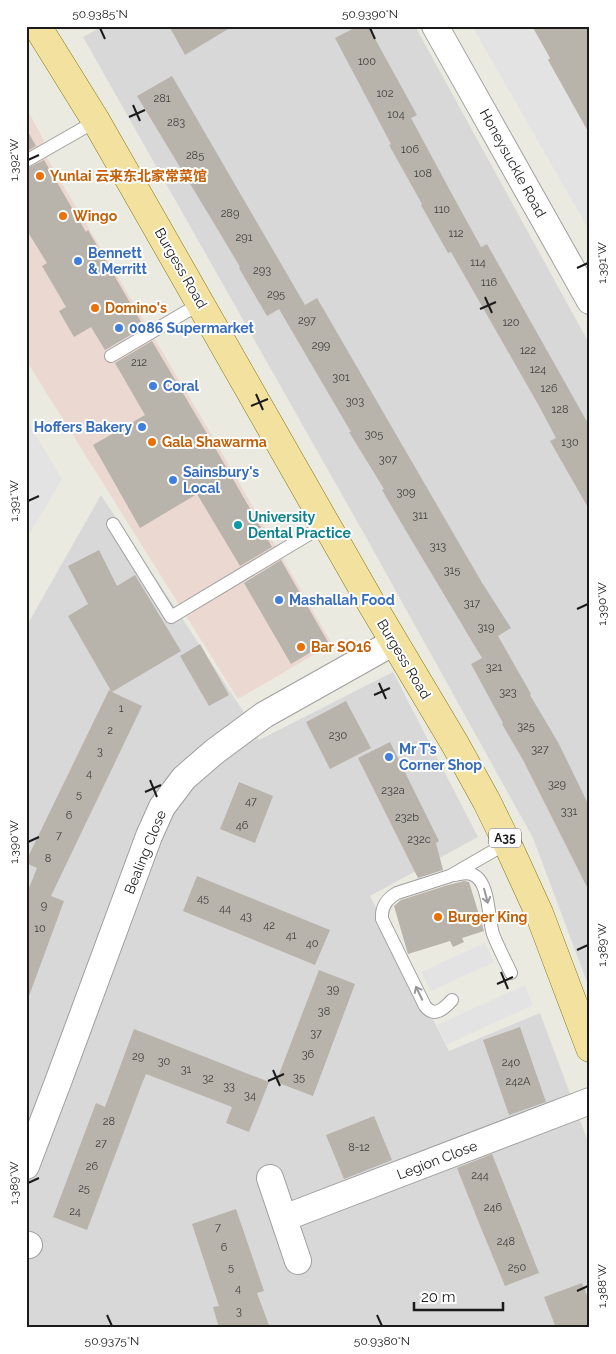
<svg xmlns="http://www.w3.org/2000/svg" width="616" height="1354" viewBox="0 0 616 1354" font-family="Raleway,'Noto Sans SC',sans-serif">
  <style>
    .residential { fill: #d9d8d8 }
    .commercial { fill: #ebd8d1 }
    .parking { fill: #e3e3e3 }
    .building { fill: #b8b3ab }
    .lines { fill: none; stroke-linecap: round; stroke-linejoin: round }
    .lane-casing { stroke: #9f9f9f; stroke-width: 14 }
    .street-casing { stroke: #9f9f9f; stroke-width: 28 }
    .primary-casing { stroke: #85790d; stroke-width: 29 }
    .lane { stroke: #fff; stroke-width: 12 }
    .street { stroke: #fff; stroke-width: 26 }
    .primary { stroke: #f3e29f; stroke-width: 28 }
    .oneway { stroke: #989898 }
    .ticks { fill: none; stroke: #1b1b1b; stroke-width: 2 }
    .food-dot { fill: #e8710a; stroke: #fff; stroke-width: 2 }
    .shop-dot { fill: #3f7fe0; stroke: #fff; stroke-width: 2 }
    .culture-dot { fill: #0f9aa8; stroke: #fff; stroke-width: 2 }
    .labels { text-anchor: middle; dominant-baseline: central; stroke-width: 4; stroke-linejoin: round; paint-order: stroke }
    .number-label { font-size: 11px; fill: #42413f }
    .shield { fill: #fff; stroke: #5f5f5f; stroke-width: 1 }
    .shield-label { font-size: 12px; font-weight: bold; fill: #1b1b1b }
    .street-label { font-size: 14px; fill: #1b1b1b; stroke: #fff }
    .food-label { font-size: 14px; font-weight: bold; fill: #c56008; stroke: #fff; text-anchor: start }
    .shop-label { font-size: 14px; font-weight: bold; fill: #366cbe; stroke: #fff; text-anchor: start }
    .culture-label { font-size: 14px; font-weight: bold; fill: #0d838f; stroke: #fff; text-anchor: start }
    .neatline { fill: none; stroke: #1b1b1b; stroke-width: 2 }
    .ticks-label { font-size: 12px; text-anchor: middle; fill: #1b1b1b }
  </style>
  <rect width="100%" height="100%" fill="#ebeae1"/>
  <!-- residential -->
  <path class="residential" d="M 103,26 L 415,26 L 590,345 L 590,990 L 533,838 L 367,539 L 83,37 Z
    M 101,495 L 245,714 L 259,740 L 393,672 L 478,837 L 370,896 L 449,1051 L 540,1013 L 590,1147 L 590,1328 L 26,1328 L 26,627 Z"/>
  <!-- commercial -->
  <path class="commercial" d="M 26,107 L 43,139 L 47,158 L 207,427 L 332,644 L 238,699 L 26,360 Z"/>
  <!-- parking -->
  <path class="parking" d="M 472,26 L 532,26 L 550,58 L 548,61 L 590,135 L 590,232 Z
    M 26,419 L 62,479 L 26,540 Z
    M 485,943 L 494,962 L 431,991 L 421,972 Z
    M 525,985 L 533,1005 L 446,1045 L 437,1025 Z"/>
  <!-- building -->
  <path class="building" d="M 169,26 L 233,26 L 185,55 Z
    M 358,26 L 368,26 L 417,115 L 411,118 L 453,196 L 481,247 L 487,244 L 590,427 L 590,511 L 550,441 L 556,438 L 539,406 L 451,252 L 448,253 L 421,205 L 422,204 L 389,145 L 391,144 L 335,38 Z
    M 532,26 L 590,26 L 590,135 L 548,60 L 550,58 Z
    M 172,76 L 305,305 L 317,298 L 448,524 L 481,581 L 511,628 L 498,636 L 531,694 L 530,695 L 559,744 L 590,808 L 590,893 L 523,760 L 502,724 L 503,723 L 471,664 L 482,658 L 409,536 L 382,490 L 384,489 L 349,432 L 351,432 L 279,309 L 267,316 L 239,268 L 240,267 L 221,235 L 137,96 Z
    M 26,128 L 36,146 L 26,152 Z
    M 44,160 L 86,232 L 88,230 L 144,327 L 105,350 L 91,327 L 74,337 L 59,311 L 66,307 L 42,266 L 47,263 L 26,229 L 26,169 Z
    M 152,341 L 206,432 L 272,547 L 240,566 L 197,494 L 140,528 L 93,445 L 145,415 L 115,363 Z
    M 99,550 L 117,586 L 135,575 L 181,651 L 112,692 L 142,706 L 51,896 L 64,901 L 29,996 L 26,996 L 26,887 L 29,888 L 37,868 L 26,863 L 26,861 L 109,690 L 111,691 L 68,616 L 88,604 L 68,566 Z
    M 281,560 L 328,642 L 291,664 L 244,583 Z
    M 200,644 L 229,695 L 209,706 L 180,656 Z
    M 346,701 L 371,748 L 330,769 L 306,722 Z
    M 390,742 L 439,841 L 436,843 L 443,870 L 418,878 L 358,758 Z
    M 239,782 L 273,796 L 255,843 L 220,829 Z
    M 197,876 L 330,930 L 315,965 L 183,911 Z
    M 464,881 L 469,882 L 484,931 L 462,938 L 464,942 L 453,947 L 450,941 L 408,954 L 394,906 L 401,900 L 448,885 Z
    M 319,970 L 355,984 L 313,1096 L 276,1082 Z
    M 520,1027 L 546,1102 L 509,1115 L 483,1040 Z
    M 134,1029 L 269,1082 L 249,1132 L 226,1123 L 232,1107 L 146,1074 L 141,1086 L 87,1230 L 53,1217 L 96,1103 L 105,1107 Z
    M 374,1116 L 392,1160 L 344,1179 L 326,1135 Z
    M 492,1154 L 539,1273 L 505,1286 L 481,1228 L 457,1168 Z
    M 236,1209 L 264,1291 L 257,1293 L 270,1328 L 219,1328 L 213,1307 L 219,1306 L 192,1224 Z
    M 582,1283 L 590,1303 L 590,1328 L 556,1328 L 544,1297 Z"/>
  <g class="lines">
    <!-- lane casing -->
    <g class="lane-casing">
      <path id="lane" d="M 26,161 L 96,121
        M 111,356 L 201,303
        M 113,524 L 171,617 L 326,524
        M 455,875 C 460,874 466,872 471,874 C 490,879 488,919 493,934 C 498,947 505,960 511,973
        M 452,1000 C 444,1009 434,1018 425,1006 L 382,919 C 381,906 387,899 397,893 L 450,876 L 507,843"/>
    </g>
    <!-- street casing -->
    <g class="street-casing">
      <path id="street" d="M 435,26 L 590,301
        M 26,1166 L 58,1082 L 149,836 L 162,807 L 184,778 L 214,752 L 264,715 L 394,642
        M 270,1178 L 298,1261
        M 284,1218 L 590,1101
        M 26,1244 L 29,1245"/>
    </g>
    <!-- primary casing -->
    <g class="primary-casing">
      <path id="primary" d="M 37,26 L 96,121 L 371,603 L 455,744 L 487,802 L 507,843 L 539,913 L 590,1048"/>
    </g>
    <!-- lane -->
    <use href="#lane" class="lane"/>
    <!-- street -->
    <use href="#street" class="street"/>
    <!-- primary -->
    <use href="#primary" class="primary"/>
  </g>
  <!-- one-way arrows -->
  <defs><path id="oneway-shaft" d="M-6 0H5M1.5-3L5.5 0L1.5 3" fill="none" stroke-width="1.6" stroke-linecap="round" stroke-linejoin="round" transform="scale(1.25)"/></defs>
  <g class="oneway">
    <use href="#oneway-shaft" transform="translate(486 896) rotate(75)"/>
    <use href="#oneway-shaft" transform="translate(419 993) rotate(-116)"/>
  </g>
  <!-- ticks -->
  <path class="ticks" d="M 100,28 L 105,39M 370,28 L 375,39M 133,105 L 140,121M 129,117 L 145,110M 28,160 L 39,155M 577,268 L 588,263M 485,297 L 492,313M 480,309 L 496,302M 256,394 L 263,410M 251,406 L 268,399M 28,501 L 39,496M 577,609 L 588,604M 379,683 L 386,699M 374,695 L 390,688M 150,780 L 157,797M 145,792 L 161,785M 28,842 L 39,837M 577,950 L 588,945M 501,972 L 508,989M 497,984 L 513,977M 273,1070 L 280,1086M 268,1081 L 284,1074M 28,1183 L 39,1178M 577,1291 L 588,1286M 107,1315 L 112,1326M 377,1315 L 382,1326"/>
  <!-- markers -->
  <g class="food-dot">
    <circle cx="40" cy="176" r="5"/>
    <circle cx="63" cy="216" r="5"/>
    <circle cx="95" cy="308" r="5"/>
    <circle cx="152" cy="442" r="5"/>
    <circle cx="301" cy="647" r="5"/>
    <circle cx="438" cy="917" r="5"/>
  </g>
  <g class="shop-dot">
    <circle cx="78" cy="261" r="5"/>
    <circle cx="119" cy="328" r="5"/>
    <circle cx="153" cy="386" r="5"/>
    <circle cx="142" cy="427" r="5"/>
    <circle cx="173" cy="480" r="5"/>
    <circle cx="279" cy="600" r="5"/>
    <circle cx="389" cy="757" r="5"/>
  </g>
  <circle class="culture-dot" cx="238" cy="525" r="5"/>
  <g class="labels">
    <!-- number labels -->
    <g class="number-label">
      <text x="367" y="61">100</text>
      <text x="385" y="93">102</text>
      <text x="162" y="98">281</text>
      <text x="396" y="114">104</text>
      <text x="176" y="122">283</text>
      <text x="410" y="149">106</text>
      <text x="195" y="155">285</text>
      <text x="423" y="173">108</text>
      <text x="442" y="209">110</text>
      <text x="230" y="213">289</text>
      <text x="456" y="233">112</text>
      <text x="244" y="237">291</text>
      <text x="478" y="262">114</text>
      <text x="262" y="270">293</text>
      <text x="489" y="282">116</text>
      <text x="276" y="294">295</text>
      <text x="307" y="320">297</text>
      <text x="511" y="322">120</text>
      <text x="321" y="345">299</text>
      <text x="528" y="350">122</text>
      <text x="139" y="362">212</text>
      <text x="538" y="369">124</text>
      <text x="341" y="377">301</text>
      <text x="549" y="388">126</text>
      <text x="355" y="401">303</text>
      <text x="560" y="409">128</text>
      <text x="374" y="434">305</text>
      <text x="570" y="442">130</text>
      <text x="388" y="459">307</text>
      <text x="406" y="492">309</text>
      <text x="420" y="515">311</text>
      <text x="438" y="546">313</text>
      <text x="452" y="570">315</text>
      <text x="472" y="603">317</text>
      <text x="486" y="627">319</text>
      <text x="494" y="667">321</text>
      <text x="508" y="692">323</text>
      <text x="121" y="708">1</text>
      <text x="526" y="726">325</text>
      <text x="110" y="730">2</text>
      <text x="338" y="735">230</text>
      <text x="540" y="749">327</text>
      <text x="100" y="751">3</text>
      <text x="89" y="773">4</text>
      <text x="557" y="784">329</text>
      <text x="393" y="790">232a</text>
      <text x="79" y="794">5</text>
      <text x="251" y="801">47</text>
      <text x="569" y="811">331</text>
      <text x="69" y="815">6</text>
      <text x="407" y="817">232b</text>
      <text x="242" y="825">46</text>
      <text x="59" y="835">7</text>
      <text x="419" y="839">232c</text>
      <text x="48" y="858">8</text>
      <text x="203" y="898">45</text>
      <text x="44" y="905">9</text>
      <text x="225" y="908">44</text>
      <text x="246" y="916">43</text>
      <text x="269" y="925">42</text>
      <text x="40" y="928">10</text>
      <text x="291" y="935">41</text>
      <text x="312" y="943">40</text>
      <text x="333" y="989">39</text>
      <text x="324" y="1011">38</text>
      <text x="316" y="1033">37</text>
      <text x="308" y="1054">36</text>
      <text x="138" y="1056">29</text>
      <text x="164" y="1061">30</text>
      <text x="511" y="1062">240</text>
      <text x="186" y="1069">31</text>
      <text x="299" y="1077">35</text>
      <text x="208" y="1078">32</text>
      <text x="518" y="1081">242A</text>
      <text x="229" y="1086">33</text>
      <text x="250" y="1095">34</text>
      <text x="109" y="1121">28</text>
      <text x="101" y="1143">27</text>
      <text x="359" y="1147">8-12</text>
      <text x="92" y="1166">26</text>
      <text x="480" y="1175">244</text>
      <text x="84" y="1188">25</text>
      <text x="493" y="1207">246</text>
      <text x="75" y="1211">24</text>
      <text x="218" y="1227">7</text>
      <text x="506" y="1241">248</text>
      <text x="224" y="1247">6</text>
      <text x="231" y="1267">5</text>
      <text x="517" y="1267">250</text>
      <text x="238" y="1288">4</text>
      <text x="239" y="1311">3</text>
    </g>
    <!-- shield labels -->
    <rect class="shield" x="489" y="828.5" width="32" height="19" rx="4"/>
    <g class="shield-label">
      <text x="505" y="838">A35</text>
    </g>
    <!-- street labels -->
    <g class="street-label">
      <text transform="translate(513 163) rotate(61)">Honeysuckle Road</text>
      <text transform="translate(181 268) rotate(60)">Burgess Road</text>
      <text transform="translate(404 659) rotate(59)">Burgess Road</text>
      <text transform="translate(145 852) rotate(-68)">Bealing Close</text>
      <text transform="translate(437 1160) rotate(-21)">Legion Close</text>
    </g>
    <!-- food labels -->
    <g class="food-label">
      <text x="50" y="176">Yunlai 云来东北家常菜馆</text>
      <text x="73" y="216">Wingo</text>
      <text x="105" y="308">Domino's</text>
      <text x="162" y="442">Gala Shawarma</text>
      <text x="311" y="647">Bar SO16</text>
      <text x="448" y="917">Burger King</text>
    </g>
    <!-- shop labels -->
    <g class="shop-label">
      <text x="88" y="253">Bennett<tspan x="88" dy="16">&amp; Merritt</tspan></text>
      <text x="129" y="328">0086 Supermarket</text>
      <text x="163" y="386">Coral</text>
      <text x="132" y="427" text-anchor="end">Hoffers Bakery</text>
      <text x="183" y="472">Sainsbury's<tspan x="183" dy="16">Local</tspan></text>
      <text x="289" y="600">Mashallah Food</text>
      <text x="399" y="749">Mr T’s<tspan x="399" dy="16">Corner Shop</tspan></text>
    </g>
    <!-- culture labels -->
    <g class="culture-label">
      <text x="248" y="517">University<tspan x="248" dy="16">Dental Practice</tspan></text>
    </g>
  </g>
  <!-- border -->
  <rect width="616" height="1354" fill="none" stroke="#ffffff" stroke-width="55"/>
  <!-- scale -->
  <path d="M414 1302v8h89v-8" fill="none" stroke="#1b1b1b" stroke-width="2.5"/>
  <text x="421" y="1302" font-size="15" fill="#1b1b1b" stroke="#ffffff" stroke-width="4" paint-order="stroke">20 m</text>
  <rect x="28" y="28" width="560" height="1298" class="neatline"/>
  <g class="ticks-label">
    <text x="100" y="18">50.9385°N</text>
    <text x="370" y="18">50.9390°N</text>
    <text transform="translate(14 160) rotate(-90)" y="4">1.392°W</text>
    <text transform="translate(602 263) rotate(-90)" y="4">1.391°W</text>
    <text transform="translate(14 501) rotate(-90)" y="4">1.391°W</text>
    <text transform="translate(602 604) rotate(-90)" y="4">1.390°W</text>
    <text transform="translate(14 842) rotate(-90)" y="4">1.390°W</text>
    <text transform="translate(602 945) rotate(-90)" y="4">1.389°W</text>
    <text transform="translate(14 1183) rotate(-90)" y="4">1.389°W</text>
    <text transform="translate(602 1286) rotate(-90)" y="4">1.388°W</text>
    <text x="112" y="1345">50.9375°N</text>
    <text x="382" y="1345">50.9380°N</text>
  </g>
</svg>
